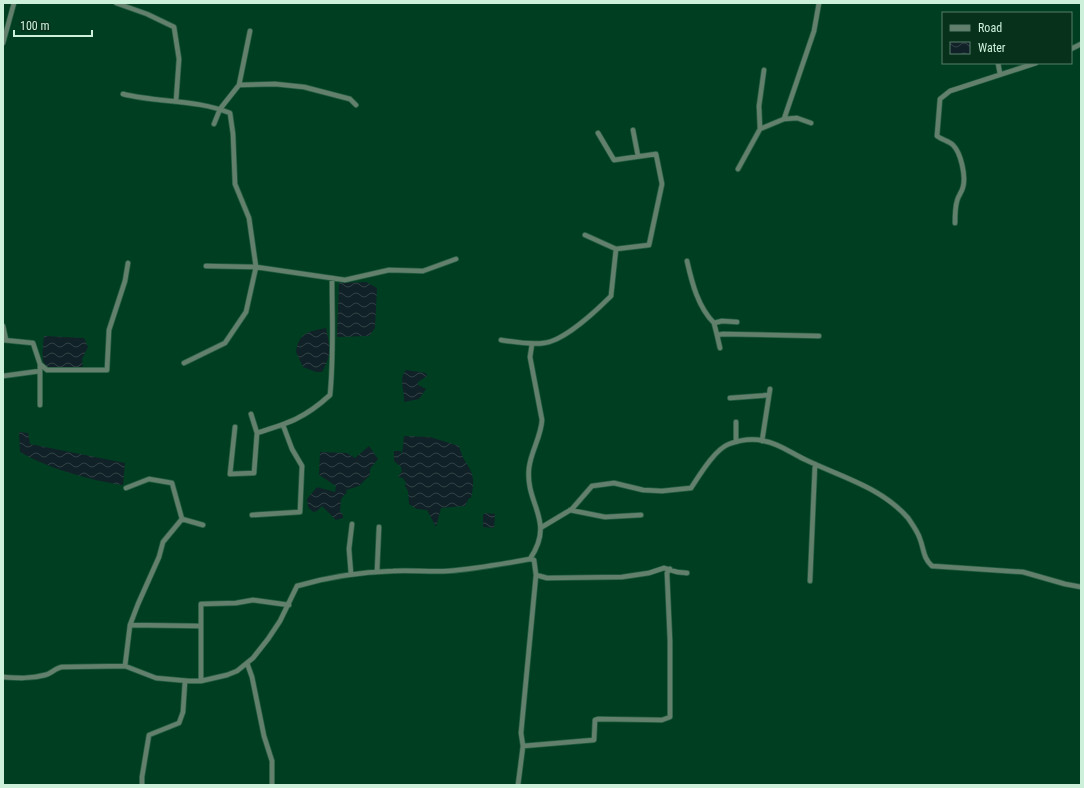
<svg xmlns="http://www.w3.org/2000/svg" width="1084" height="788" viewBox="0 0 1084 788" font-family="'Roboto Condensed',sans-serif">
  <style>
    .water { fill: url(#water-waves) }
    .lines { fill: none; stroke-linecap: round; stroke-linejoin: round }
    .street-casing { stroke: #255e42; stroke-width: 6 }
    .street { stroke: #63806d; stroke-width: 4.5 }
  </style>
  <defs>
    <pattern id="water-waves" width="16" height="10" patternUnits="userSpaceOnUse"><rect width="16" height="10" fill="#102227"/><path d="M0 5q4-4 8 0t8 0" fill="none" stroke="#324246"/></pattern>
  </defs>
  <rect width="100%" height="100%" fill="#003e21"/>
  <!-- water -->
  <path class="water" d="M 366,282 L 377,288 L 375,328 L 369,336 L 338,337 L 337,336 L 339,283 Z
    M 326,328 C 330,348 332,354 322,372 L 316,372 L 303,367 L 296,352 C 299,332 308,332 326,328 Z
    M 44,336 L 84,338 L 88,347 L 82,359 L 83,368 C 47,368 39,377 44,336 Z
    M 406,370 L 426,373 L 427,376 L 418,382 L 418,385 L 426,389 L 419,399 L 404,402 C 405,391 398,379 406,370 Z
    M 19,432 L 28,433 L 30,444 L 125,463 L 123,485 C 92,481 47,468 20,452 Z
    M 404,436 L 430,437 L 459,446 C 466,472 478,466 471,498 L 469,498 L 465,506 L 441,508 L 436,527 L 427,510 L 417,509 L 409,504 L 408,491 L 405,486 L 406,483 L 403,478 L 398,477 L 402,471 L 401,467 L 394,461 L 394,451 L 401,451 L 401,454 L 402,454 Z
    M 369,446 L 378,459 L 370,469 L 370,475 L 359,486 L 346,490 L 347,492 L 341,499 L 340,512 L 343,514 L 343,518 L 336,520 L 322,506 L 317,511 L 313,512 L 308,507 L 307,499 L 317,487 L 335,492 L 336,486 L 319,475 L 320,452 L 347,453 L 355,458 Z
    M 486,513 L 495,514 L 494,528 L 483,527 L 483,515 Z"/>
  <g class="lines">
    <!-- street casing -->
    <g class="street-casing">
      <path id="street" d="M 116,3 L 147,14 L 174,27 L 179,59 L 176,101
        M 250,31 L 239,85 L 275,84 L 304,87 L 350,99 L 356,105
        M 3,43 L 14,3
        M 1071,49 L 1081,44
        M 998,63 L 1000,74
        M 123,94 C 158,103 196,99 230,113 L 233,134 L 235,184 L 249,218 L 256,267 L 206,266
        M 784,119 L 797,118 L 811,123
        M 214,124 L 220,109 L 239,85
        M 760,129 L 759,106 L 764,70
        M 633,130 L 638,156
        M 598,133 L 614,160 L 656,154 L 662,184 L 649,245 L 616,249
        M 738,169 L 760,129 L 784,119 L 814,31 L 819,3
        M 955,223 C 955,216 955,208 957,201 C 958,196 962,192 963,187 C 966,176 961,153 953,145 C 949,141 942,140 937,136 L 940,99 L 950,91 L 1036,63
        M 687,261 C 692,283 698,307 714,323
        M 737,322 L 722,321 L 714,323 L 717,335 L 723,334 L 819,336
        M 3,326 L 6,340
        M 717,335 L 720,348
        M 3,340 L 33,343 L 40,364 L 40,405
        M 501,340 C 515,342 530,345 544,343 C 564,341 597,310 611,296 L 616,249 L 585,235
        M 184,363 L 225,343 L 246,312 L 256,267 L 345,280 L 389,270 L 423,271 L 456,259
        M 40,364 L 47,370 L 107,370 L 109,330 L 125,281 L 128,263
        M 3,376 L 40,371
        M 730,398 L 769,395
        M 251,414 L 257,433 C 289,423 305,418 330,395 C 334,356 332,317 332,278
        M 736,422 L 736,442
        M 235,427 L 230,474 L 254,473 L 257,433
        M 762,441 L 770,389
        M 570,510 L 605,517 L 641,515
        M 252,515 L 300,512 L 302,466 L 292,449 L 283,425
        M 182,519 L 203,525
        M 542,527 L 572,509 L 592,486 L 614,483 L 643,490 L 662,491 L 691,488 C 699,476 715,449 729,444 C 740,440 752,438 764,441 C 778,443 793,454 806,460 C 841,477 881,487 908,518 C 912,524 918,532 920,539 C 924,549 923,558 932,566 L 1023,572 L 1065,584 L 1081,587
        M 377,572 L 379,527
        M 351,574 L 349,549 L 352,524
        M 536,575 L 547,578 L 622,577 L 649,573 L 664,568 L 677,572 L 687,573
        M 810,581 L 815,464
        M 130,625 L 200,626
        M 247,663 L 252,677 L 264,736 L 272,761 L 272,785
        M 125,666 L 130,625 L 138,604 L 159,557 L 163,542 L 182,519 L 172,483 L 149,479 L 126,488
        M 3,677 C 17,678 31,679 45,675 C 51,674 55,668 62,667 L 125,666 L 156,678 L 189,681 L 201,681 L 227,675 L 237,671 L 253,658 L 268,639 L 280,621 L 297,586 C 328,577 360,572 393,571 C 411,570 430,572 448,571 C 476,569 503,564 530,559 C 556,520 525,505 529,468 C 531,451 541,437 542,420 L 530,357 L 532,344
        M 201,681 L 201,604 L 236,603 L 253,600 L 289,605
        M 523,746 L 594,740 L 595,720 L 598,719 L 662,720 L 670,717 L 670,641 L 667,573 L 670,569
        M 142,785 L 142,777 L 149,735 L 179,723 L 183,712 L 185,681
        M 518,785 L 523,746 L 521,733 L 536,575 L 534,560 L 530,559"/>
    </g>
    <!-- street -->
    <use href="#street" class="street"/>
  </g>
  <!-- border -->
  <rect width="1084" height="788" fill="none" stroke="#ccf0d9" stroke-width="8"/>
  <!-- legend -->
  <rect x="942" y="12" width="130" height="52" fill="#08311c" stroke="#567d68"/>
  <rect x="950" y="25" width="20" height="6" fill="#63806d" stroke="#567d68"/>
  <text x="978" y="32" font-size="12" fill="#ccf0d9">Road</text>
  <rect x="950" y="42" width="20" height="12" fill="url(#water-waves)" stroke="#567d68"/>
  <text x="978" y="52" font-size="12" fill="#ccf0d9">Water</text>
  <!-- scale -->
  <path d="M14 30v6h78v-6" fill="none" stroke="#ccf0d9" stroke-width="2"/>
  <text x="20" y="30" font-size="12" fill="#ccf0d9" stroke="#08311c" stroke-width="3" paint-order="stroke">100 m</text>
</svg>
